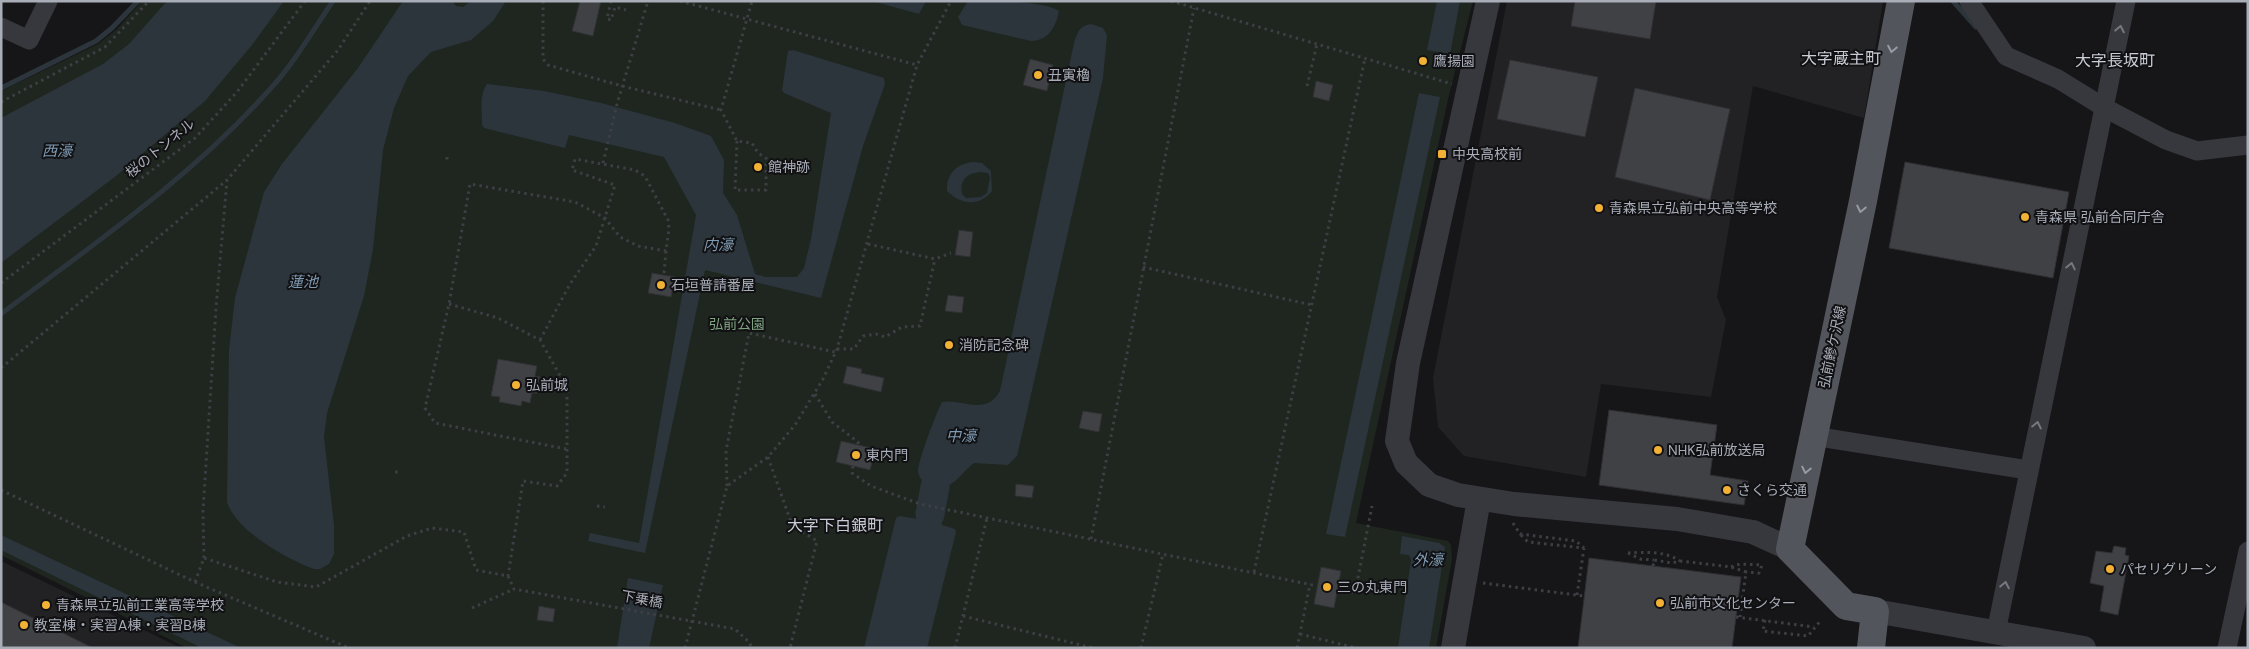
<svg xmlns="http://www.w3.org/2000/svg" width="2249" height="649" viewBox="0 0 2249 649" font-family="'DM Sans','Noto Sans JP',sans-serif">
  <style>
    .built { fill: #222225 }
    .green { fill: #1e261f }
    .water { fill: #2c353c; fill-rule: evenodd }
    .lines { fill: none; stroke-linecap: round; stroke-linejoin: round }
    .stream { stroke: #2c353c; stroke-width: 5 }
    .river { stroke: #2c353c; stroke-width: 29 }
    .building { fill: #404145; stroke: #303034 }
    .path { stroke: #3d3f44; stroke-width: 3; stroke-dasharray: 2.5 4; stroke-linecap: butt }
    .minor { stroke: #37383d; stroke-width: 19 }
    .tertiary { stroke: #37383d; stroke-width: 24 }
    .primary { stroke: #53555c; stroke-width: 28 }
    .oneway { stroke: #757881 }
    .oneway2 { stroke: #979ba6 }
    .poi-dot { fill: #f2b134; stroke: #111113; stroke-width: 2 }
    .labels { text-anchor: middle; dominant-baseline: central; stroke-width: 4; stroke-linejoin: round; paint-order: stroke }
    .poi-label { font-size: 14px; fill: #a8adb8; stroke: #111113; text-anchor: start }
    .street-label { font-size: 14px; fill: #a8adb8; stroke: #111113 }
    .park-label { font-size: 14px; fill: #7fa381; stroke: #111113 }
    .water-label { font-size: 15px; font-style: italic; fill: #7f9bb3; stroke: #111113 }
    .quarter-label { font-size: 16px; fill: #c9ccd4; stroke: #111113 }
  </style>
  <rect width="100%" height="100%" fill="#161618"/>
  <!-- built -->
  <path class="built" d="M 1507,1 L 1883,1 L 1864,118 L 1753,86 L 1717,297 L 1726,320 L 1711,397 L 1601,384 L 1586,477 L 1464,456 L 1438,427 L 1433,378 Z
    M 1,561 L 181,648 L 1,648 Z"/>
  <!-- green -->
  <path class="green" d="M 142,1 L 1473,1 L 1449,95 L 1356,523 L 1448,541 L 1451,545 L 1452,559 L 1436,648 L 187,648 L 1,555 L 1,91 L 98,44 L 117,29 Z"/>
  <!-- water -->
  <path class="water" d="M 167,1 L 284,1 L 252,45 L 205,101 L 116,176 L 1,263 L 1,118 L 103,64 L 129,44 Z
    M 403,1 L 452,1 L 456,6 L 463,7 L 471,1 L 506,1 L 493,21 L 471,40 L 431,52 L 408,76 L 394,108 L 383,150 L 373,249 L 364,296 L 327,413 L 324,437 L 334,525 L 334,554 L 329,564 L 320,569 L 314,569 C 287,559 236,531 227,502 L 229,350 L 235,298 L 264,192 L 282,164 L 358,68 Z
    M 872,1 L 926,1 L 919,14 Z
    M 968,1 C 990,1 1043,0 1059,11 C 1056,27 1048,41 1031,41 L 962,25 L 958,17 Z
    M 1437,1 L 1460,1 L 1450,54 L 1427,50 Z
    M 1091,24 L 1103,28 L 1107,35 L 1103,78 L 1017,456 L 1008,465 L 974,463 C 964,470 957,483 945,487 C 934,491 919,483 918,471 C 918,461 937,411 942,402 C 962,398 986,417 1000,391 L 1074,43 C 1078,32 1079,26 1091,24 Z
    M 793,50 L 884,78 L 885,84 L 863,146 L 821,298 L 705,270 L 645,553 L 588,541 L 590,533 L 639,543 L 696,215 L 664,157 L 569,135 L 565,148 L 484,128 L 482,125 C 482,111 479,95 487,84 L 544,91 L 601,103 L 675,123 L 711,136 L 724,160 L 723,193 L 737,215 L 755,274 L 766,277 L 797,277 L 804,268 L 811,239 L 831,113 L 784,93 L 782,90 L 788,51 Z
    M 1419,93 L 1440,97 L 1345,537 L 1326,534 Z
    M 974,162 L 982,163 L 991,171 L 992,191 C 979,207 961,205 947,191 C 946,174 957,163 974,162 ZM 981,172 L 988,173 L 990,178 L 987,193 L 981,197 L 966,198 L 962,194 C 959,180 967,173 981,172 Z
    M 926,513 L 939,516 L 942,525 L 955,529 L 956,532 L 927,648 L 864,648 L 896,518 L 899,516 L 924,520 Z
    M 1,535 L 241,648 L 202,648 L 1,550 Z
    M 1402,536 L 1439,543 L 1445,547 L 1429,648 L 1398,648 L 1411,560 L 1409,555 L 1400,554 Z
    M 628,578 L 663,585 L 649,648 L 617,648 Z"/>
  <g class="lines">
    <!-- stream -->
    <path class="stream" d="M 1953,1 L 1976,27
      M 1,88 L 96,41 L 112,28 L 138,1
      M 1,314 C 95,243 193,176 271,88 C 295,62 313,30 333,1"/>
    <!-- river -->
    <path class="river" d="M 930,514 L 935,487"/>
  </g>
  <!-- building -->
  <path class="building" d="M 580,1 L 601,1 L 593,36 L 572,31 Z
    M 1575,1 L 1656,1 L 1650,39 L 1571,26 Z
    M 1030,59 L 1053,65 L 1047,91 L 1023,85 Z
    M 1510,60 L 1598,77 L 1585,137 L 1497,119 Z
    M 1316,81 L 1333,85 L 1329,101 L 1313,97 Z
    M 1635,88 L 1730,109 L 1710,200 L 1615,177 Z
    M 1905,162 L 2069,192 L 2053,278 L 1889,248 Z
    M 959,230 L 973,232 L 970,257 L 955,255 Z
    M 652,273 L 675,277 L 671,297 L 648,293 Z
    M 948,295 L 964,297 L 962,313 L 945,311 Z
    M 498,359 L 537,366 L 535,376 L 540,377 L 537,393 L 532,393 L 530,403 L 522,401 L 521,406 L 499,402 L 500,397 L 491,396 Z
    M 847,366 L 862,369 L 861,373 L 884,378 L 881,392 L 843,383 Z
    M 1609,410 L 1717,425 L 1710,475 L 1748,481 L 1744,505 L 1599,485 Z
    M 1083,411 L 1102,414 L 1099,432 L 1079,428 Z
    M 841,441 L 876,449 L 870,470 L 836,462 Z
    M 1016,484 L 1034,486 L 1032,498 L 1015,496 Z
    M 2114,546 L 2126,548 L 2125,555 L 2129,556 L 2118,615 L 2100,611 L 2104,586 L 2090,583 L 2096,551 L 2112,553 Z
    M 1589,558 L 1741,577 L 1732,648 L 1578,648 Z
    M 1321,567 L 1341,571 L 1334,608 L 1314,604 Z
    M 1,602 L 93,648 L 1,648 Z
    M 539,606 L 555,609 L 553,622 L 537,620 Z"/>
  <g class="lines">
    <!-- path -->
    <path class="path" d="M 543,1 L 543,59 L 548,65 L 622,86 L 721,110
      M 611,1 L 607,19 L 611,20 L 615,7 L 626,10
      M 680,1 L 917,65
      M 1171,1 L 1452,84
      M 1307,86 L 1317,44
      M 1,102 L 105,47 L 149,1
      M 737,141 L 735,190 L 766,190 L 766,158 L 758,153 L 752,143 L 737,141 L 721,110 L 752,1
      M 447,157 L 447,160
      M 603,163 L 617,104 L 648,1
      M 868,244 L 935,259 L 951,253
      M 1143,267 L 1312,305
      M 664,273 L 666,251
      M 1,283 L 195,138 L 237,92 L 305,1
      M 449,304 L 498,318 L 540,340 L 567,388 L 567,473 L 557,486 L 523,481 L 508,576
      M 540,340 L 570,284 L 596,246 L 615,185 L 572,170 L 575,159 L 635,170 L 643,175 L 647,180 L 668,220 L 669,228 L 666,251 L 638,246 L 620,237 L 605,218 L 575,202 L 470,184 L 449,304 L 425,408 L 435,423 L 566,449
      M 837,349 L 854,349 L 863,336 L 876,334 L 885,337 L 902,327 L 920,326 L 935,259
      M 1,368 L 227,180 L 338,50 L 370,1
      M 815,394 L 832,422 L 858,442 L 858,445
      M 768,457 L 792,525 L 817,541 L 790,648
      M 853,466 L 852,473 L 871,486 L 920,504 L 1317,586
      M 395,472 L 399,472
      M 727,486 L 726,451 L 749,333 L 835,352
      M 1,490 L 195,582 L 349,648
      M 597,506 L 605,507
      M 1513,523 L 1520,534 L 1576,541 L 1584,548
      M 1521,535 L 1528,542 L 1584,548
      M 1091,539 L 1194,8
      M 1628,553 C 1644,552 1666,551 1680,561
      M 1628,553 L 1640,559 L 1654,560
      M 204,558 L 203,511 L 216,308 L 227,180
      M 1653,566 L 1654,560 L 1672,563 L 1680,561 L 1731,567 L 1746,572 L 1740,617
      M 1731,567 L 1740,564 L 1762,565 L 1759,573 L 1746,572
      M 1254,572 L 1365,58
      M 195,582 L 204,558 L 277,582 L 316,587 L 407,536 L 432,528 L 464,532 L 476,570 L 508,576 L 514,589 L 735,629 L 750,643 L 751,648
      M 1483,583 L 1584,596
      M 1338,589 L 1355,593 L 1372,506
      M 1577,595 L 1584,548
      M 472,608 L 514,589
      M 963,616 L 1093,648
      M 1736,617 L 1814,627
      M 1765,620 L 1763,631 L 1808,636 L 1821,620
      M 1300,634 L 1356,648
      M 685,648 L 727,486 L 768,457 L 795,425 L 823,379 L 837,349 L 917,65 L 951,1
      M 955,648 L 987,518
      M 1141,648 L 1163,554
      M 1297,648 L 1310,584"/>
    <!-- minor -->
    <path class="minor" d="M 1969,1 L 2006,56 L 2058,79 L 2105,108 L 2166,140 L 2197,151 L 2248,145
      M 1,27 L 29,40 L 48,1
      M 1813,436 L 2028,470
      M 1996,632 L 2126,1
      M 2227,648 L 2248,551"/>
    <!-- tertiary -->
    <path class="tertiary" d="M 1488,1 L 1408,363 L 1397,441 L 1406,463 L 1429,485 L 1458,495 L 1514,504 L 1677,519 L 1753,532 L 1790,549
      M 1875,611 L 2084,648
      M 1453,648 L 1479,499"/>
    <!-- primary -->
    <path class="primary" d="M 1871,648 L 1875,611 L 1846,606 L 1790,549 L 1863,201 L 1901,1"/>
  </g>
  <!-- one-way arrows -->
  <defs><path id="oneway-chevron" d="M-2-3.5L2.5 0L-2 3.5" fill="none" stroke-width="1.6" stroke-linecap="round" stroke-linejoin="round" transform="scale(1.25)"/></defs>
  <g class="oneway">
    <use href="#oneway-chevron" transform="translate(2120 29) rotate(-79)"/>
    <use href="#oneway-chevron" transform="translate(2071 266) rotate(-78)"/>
    <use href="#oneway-chevron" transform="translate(2037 425) rotate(-78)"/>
    <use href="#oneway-chevron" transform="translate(2005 585) rotate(-79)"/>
  </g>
  <g class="oneway2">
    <use href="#oneway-chevron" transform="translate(1892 49) rotate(101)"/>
    <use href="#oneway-chevron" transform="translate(1861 209) rotate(102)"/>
    <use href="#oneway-chevron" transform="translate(1806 470) rotate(102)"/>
  </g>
  <!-- markers -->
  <g class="poi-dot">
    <circle cx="1423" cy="61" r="5"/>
    <circle cx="1038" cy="75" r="5"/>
    <rect x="1437" y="149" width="10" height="10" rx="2.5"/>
    <circle cx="758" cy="167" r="5"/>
    <circle cx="1599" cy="208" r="5"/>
    <circle cx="2025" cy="217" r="5"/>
    <circle cx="661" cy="285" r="5"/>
    <circle cx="949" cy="345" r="5"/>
    <circle cx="516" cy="385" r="5"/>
    <circle cx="1658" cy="450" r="5"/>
    <circle cx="856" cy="455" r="5"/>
    <circle cx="1727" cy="490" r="5"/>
    <circle cx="2110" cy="569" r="5"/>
    <circle cx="1327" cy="587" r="5"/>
    <circle cx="1660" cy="603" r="5"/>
    <circle cx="46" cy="605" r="5"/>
    <circle cx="24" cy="625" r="5"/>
  </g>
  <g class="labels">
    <!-- poi labels -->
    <g class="poi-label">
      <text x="1433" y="61">鷹揚園</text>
      <text x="1048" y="75">丑寅櫓</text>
      <text x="1452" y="154">中央高校前</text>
      <text x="768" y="167">館神跡</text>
      <text x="1609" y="208">青森県立弘前中央高等学校</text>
      <text x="2035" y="217">青森県 弘前合同庁舎</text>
      <text x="671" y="285">石垣普請番屋</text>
      <text x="959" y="345">消防記念碑</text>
      <text x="526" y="385">弘前城</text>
      <text x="1668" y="450">NHK弘前放送局</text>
      <text x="866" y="455">東内門</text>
      <text x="1737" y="490">さくら交通</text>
      <text x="2120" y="569">パセリグリーン</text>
      <text x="1337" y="587">三の丸東門</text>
      <text x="1670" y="603">弘前市文化センター</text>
      <text x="56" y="605">青森県立弘前工業高等学校</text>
      <text x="34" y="625">教室棟・実習A棟・実習B棟</text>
    </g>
    <!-- street labels -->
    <g class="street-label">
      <text transform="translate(160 148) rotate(-39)">桜のトンネル</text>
      <text transform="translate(1832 347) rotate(-78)">弘前鰺ケ沢線</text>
      <text transform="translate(642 599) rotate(10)">下乗橋</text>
    </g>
    <!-- park labels -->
    <g class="park-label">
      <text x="737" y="324">弘前公園</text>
    </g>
    <!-- water labels -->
    <g class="water-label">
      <text x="57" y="151">西濠</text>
      <text x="718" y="245">内濠</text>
      <text x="303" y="282">蓮池</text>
      <text x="961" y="436">中濠</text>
      <text x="1428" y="560">外濠</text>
    </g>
    <!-- quarter labels -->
    <g class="quarter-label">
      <text x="1841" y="58">大字蔵主町</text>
      <text x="2115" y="60">大字長坂町</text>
      <text x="835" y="525">大字下白銀町</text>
    </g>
  </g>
  <!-- border -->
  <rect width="2249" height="649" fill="none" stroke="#a8adb8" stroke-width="5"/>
</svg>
